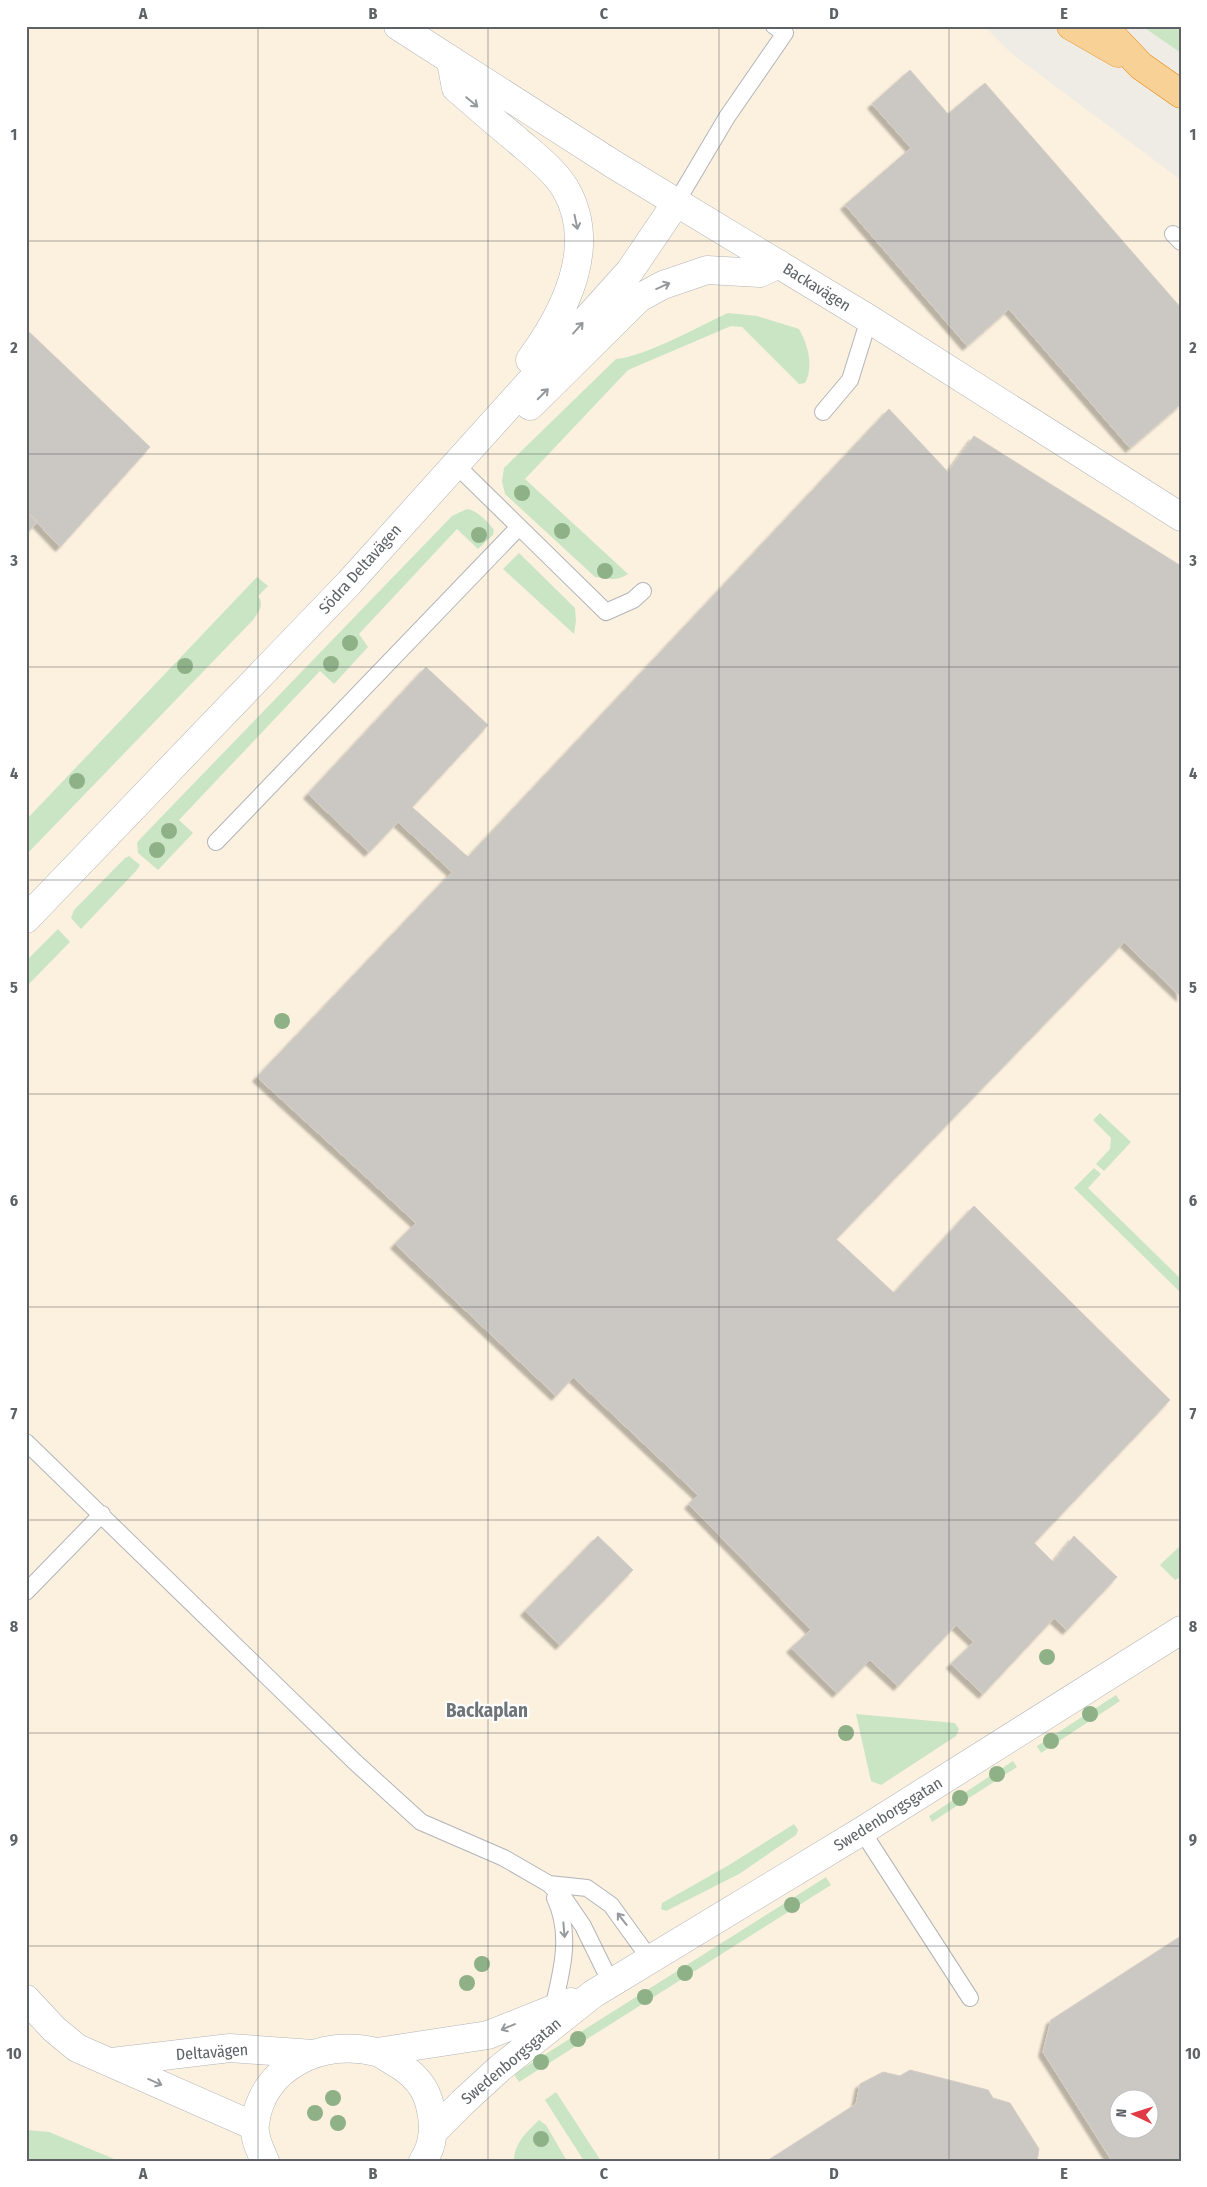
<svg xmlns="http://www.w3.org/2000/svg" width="1207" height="2187" viewBox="0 0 1207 2187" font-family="'Fira Sans Condensed',sans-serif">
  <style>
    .commercial { fill: #fcf1de; fill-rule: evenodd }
    .green { fill: #c9e5c4 }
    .building { fill: #cbc7c3; stroke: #d4cdc5; fill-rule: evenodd; filter: url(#shadow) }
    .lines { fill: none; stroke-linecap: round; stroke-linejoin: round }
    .lane-casing { stroke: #b1b4b8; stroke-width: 18 }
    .street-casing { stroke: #b1b4b8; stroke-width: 29 }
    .highway-casing { stroke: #e9860d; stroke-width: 29 }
    .lane { stroke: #fff; stroke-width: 16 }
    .street { stroke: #fff; stroke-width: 28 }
    .highway { stroke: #f7d195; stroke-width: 28 }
    .tree { fill: #8fb187 }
    .oneway { stroke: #96999c }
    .grid { fill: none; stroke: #5e6266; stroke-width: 1; stroke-opacity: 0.55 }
    .labels { text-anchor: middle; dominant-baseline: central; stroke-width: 4.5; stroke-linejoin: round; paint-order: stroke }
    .street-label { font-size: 16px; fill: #5e6266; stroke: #fff }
    .quarter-label { font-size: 19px; font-weight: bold; fill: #6f7478; stroke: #fff }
    .neatline { fill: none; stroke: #5e6266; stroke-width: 2 }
    .grid-label { font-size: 16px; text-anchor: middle; font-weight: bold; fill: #5e6266 }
  </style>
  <defs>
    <filter id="shadow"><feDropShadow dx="-4.5" dy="4.5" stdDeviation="1" flood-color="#0004"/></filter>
  </defs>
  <rect width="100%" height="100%" fill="#efece6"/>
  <!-- commercial -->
  <path class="commercial" d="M 26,26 L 984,26 L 1011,53 L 1181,180 L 1181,2161 L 119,2161 L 49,2132 L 26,2130 ZM 1120,2100 L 1150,2100 L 1150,2130 L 1120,2130 Z"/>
  <!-- green -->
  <path class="green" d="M 1142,26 L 1181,26 L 1181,53 Z
    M 728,313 L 757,316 L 799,329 C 808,345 814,366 805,383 L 799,384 L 742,327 L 731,326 L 628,370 L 525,479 L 628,574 C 618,582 606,578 595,577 L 505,494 L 502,481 L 504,468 L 616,359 C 647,356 697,327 728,313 Z
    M 467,509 C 478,511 487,521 494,530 L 493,535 L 478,549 L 457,529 L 359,634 L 368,647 L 334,684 L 320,671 L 179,820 L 193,833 L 158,870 L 138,853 L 137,843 L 141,838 L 452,516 Z
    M 519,553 L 575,608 L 576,621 L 574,634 L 503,569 Z
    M 257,577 L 268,586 L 258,596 C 265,605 258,612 253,620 L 26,855 L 26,820 Z
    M 129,856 L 140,865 L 136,871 L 81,929 L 71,918 L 74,910 L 125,858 Z
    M 58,929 L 70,942 L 26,987 L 26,961 Z
    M 1100,1113 L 1131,1142 L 1104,1171 L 1096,1164 L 1110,1149 L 1111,1138 L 1093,1120 Z
    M 1094,1168 L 1101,1174 L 1088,1188 L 1181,1279 L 1181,1293 L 1074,1188 Z
    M 1181,1545 L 1181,1577 L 1175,1580 L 1160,1565 Z
    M 1116,1695 L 1120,1701 L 1041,1753 L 1037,1746 Z
    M 856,1714 L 955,1723 L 959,1729 L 956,1736 L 881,1785 L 871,1781 Z
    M 1013,1761 L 1017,1767 L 932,1822 L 929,1816 Z
    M 794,1824 L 798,1830 L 796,1835 L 739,1874 L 666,1911 L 661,1909 L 662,1903 L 729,1865 Z
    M 826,1877 L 831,1885 L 519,2082 L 514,2074 Z
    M 556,2092 L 601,2161 L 584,2161 L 545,2100 Z
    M 539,2120 L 546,2125 L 567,2161 L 514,2161 C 514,2143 527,2132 539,2120 Z
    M 26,2130 L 49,2132 L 119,2161 L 26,2161 Z"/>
  <!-- building -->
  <path class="building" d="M 910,70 L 948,114 L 985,83 L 1181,308 L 1181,404 L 1130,448 L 1009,309 L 967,346 L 845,205 L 911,148 L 872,104 Z
    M 26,329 L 150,447 L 60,547 L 26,511 Z
    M 889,409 L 948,472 L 974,436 L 1181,566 L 1181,997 L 1124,942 L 836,1239 L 894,1293 L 974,1206 L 1170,1400 L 1034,1543 L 1053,1562 L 1074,1536 L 1117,1577 L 1067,1630 L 1054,1618 L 983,1694 L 951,1664 L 974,1642 L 956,1625 L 898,1686 L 870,1660 L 837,1693 L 791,1648 L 811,1630 L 689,1504 L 698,1495 L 573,1377 L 556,1396 L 395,1244 L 416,1223 L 257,1077 L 452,872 L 398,822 L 369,852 L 308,794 L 426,667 L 488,725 L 412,807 L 468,857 Z
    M 26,511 L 38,521 L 26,534 Z
    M 598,1536 L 633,1570 L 560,1645 L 525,1611 Z
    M 1181,1936 L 1181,2161 L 1112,2161 L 1043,2052 L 1051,2020 ZM 1120,2100 L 1150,2100 L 1150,2130 L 1120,2130 Z
    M 910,2070 L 988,2090 L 993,2098 L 1010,2103 L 1039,2149 L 1037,2161 L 767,2161 L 856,2104 L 860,2084 L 883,2072 L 900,2076 Z"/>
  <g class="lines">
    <!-- lane casing -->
    <g class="lane-casing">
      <path id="lane" d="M 676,203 L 727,117 L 785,33 L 774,26
        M 1173,234 L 1181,242
        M 823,412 L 850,380 L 869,319
        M 455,464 L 606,612 L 633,600 L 643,591
        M 216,842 L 519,527
        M 26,1442 L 355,1762 L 421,1822 L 504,1858 L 549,1884 L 566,1901 L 583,1926 L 611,1983
        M 26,1592 L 102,1514
        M 862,1831 L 970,1998
        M 549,1884 L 587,1888 L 611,1905 L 650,1959
        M 553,2008 C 562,1971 572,1934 555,1898"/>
    </g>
    <!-- street casing -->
    <g class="street-casing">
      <path id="street" d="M 398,26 L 613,164 L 869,319 L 1181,517
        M 451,62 L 456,88 C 476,105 496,123 517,140 C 533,154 553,169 565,188 C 599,246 565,312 530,360
        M 530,406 L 639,298 L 663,285 L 707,270 L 760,273 L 779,264
        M 26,919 L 349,583 L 630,271 L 676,203
        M 26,1999 L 54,2029 L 77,2048 L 254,2126
        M 377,2052 L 488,2035 L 571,2002
        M 112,2062 L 230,2048 L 313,2054
        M 433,2132 L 463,2102 L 500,2068 L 593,1994 L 862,1831 L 1181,1630
        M 265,2161 C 260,2150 253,2136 255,2124 C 262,2066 323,2038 376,2052 C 383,2054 390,2060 396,2063 C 413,2073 426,2086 430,2106 C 435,2124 434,2145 423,2161"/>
    </g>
    <!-- highway casing -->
    <g class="highway-casing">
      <path id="highway" d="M 1071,26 L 1118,53
        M 1103,26 L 1141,66 L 1181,94"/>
    </g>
    <!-- lane -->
    <use href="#lane" class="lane"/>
    <!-- street -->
    <use href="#street" class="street"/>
    <!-- highway -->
    <use href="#highway" class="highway"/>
  </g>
  <!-- trees -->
  <g class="tree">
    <circle cx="522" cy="493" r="8"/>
    <circle cx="562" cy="531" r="8"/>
    <circle cx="479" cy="535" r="8"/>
    <circle cx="605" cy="571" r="8"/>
    <circle cx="350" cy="643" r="8"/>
    <circle cx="331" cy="664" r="8"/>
    <circle cx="185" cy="666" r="8"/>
    <circle cx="77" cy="781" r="8"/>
    <circle cx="169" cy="831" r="8"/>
    <circle cx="157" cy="850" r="8"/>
    <circle cx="282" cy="1021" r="8"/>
    <circle cx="1047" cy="1657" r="8"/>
    <circle cx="1090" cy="1714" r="8"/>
    <circle cx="846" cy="1733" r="8"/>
    <circle cx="1051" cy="1741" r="8"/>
    <circle cx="997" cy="1774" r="8"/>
    <circle cx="960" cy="1798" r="8"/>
    <circle cx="792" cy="1905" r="8"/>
    <circle cx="482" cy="1964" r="8"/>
    <circle cx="685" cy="1973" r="8"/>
    <circle cx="467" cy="1983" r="8"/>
    <circle cx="645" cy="1997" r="8"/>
    <circle cx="578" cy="2039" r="8"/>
    <circle cx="541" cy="2062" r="8"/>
    <circle cx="333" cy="2098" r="8"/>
    <circle cx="315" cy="2113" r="8"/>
    <circle cx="338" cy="2123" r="8"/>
    <circle cx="541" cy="2139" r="8"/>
  </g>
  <!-- one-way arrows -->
  <defs><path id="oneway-shaft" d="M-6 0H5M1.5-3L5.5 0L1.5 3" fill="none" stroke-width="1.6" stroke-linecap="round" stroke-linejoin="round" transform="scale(1.25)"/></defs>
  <g class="oneway">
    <use href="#oneway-shaft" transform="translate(472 102) rotate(40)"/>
    <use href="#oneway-shaft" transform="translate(576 222) rotate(78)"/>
    <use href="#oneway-shaft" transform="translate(663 286) rotate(-24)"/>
    <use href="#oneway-shaft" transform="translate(578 328) rotate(-48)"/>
    <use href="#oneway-shaft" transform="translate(543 394) rotate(-45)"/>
    <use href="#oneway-shaft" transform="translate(622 1919) rotate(-128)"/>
    <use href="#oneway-shaft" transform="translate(564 1930) rotate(85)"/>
    <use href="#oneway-shaft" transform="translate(508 2027) rotate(157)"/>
    <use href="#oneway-shaft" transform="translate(155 2082) rotate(24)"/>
  </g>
  <!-- grid -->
  <path class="grid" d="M 258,26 L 258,2161M 488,26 L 488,2161M 719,26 L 719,2161M 949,26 L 949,2161M 26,241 L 1181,241M 26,454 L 1181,454M 26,667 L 1181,667M 26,880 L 1181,880M 26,1094 L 1181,1094M 26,1307 L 1181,1307M 26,1520 L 1181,1520M 26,1733 L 1181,1733M 26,1946 L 1181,1946"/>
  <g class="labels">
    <!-- street labels -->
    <g class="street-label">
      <text transform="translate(817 287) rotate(32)">Backavägen</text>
      <text transform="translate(360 569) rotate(-48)">Södra Deltavägen</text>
      <text transform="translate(888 1814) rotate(-32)">Swedenborgsgatan</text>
      <text transform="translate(212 2052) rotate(-4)">Deltavägen</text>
      <text transform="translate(511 2061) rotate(-40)">Swedenborgsgatan</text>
    </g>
    <!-- quarter labels -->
    <g class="quarter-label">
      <text x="487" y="1710">Backaplan</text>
    </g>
  </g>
  <!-- border -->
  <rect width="1207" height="2187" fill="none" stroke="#ffffff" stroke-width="55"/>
  <!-- north arrow -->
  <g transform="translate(1134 2114) rotate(274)"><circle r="24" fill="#ffffff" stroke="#bfc0c2"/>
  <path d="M0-4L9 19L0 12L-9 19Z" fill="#e03b45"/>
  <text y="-8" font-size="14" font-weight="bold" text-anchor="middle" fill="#5e6266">N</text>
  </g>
  <rect x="28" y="28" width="1152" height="2132" class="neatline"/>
  <g class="grid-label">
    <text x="143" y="19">A</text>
    <text x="373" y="19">B</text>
    <text x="604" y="19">C</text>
    <text x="834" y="19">D</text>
    <text x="1064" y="19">E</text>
    <text x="14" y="140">1</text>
    <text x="1193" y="140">1</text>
    <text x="14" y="353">2</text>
    <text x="1193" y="353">2</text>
    <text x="14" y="566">3</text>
    <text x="1193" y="566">3</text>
    <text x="14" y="779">4</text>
    <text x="1193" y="779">4</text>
    <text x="14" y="993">5</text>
    <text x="1193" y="993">5</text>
    <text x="14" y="1206">6</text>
    <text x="1193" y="1206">6</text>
    <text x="14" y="1419">7</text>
    <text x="1193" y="1419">7</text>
    <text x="14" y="1632">8</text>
    <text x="1193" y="1632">8</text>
    <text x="14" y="1845">9</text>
    <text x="1193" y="1845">9</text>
    <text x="14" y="2059">10</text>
    <text x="1193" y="2059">10</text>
    <text x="143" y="2179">A</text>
    <text x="373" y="2179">B</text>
    <text x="604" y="2179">C</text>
    <text x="834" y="2179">D</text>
    <text x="1064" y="2179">E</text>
  </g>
</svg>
